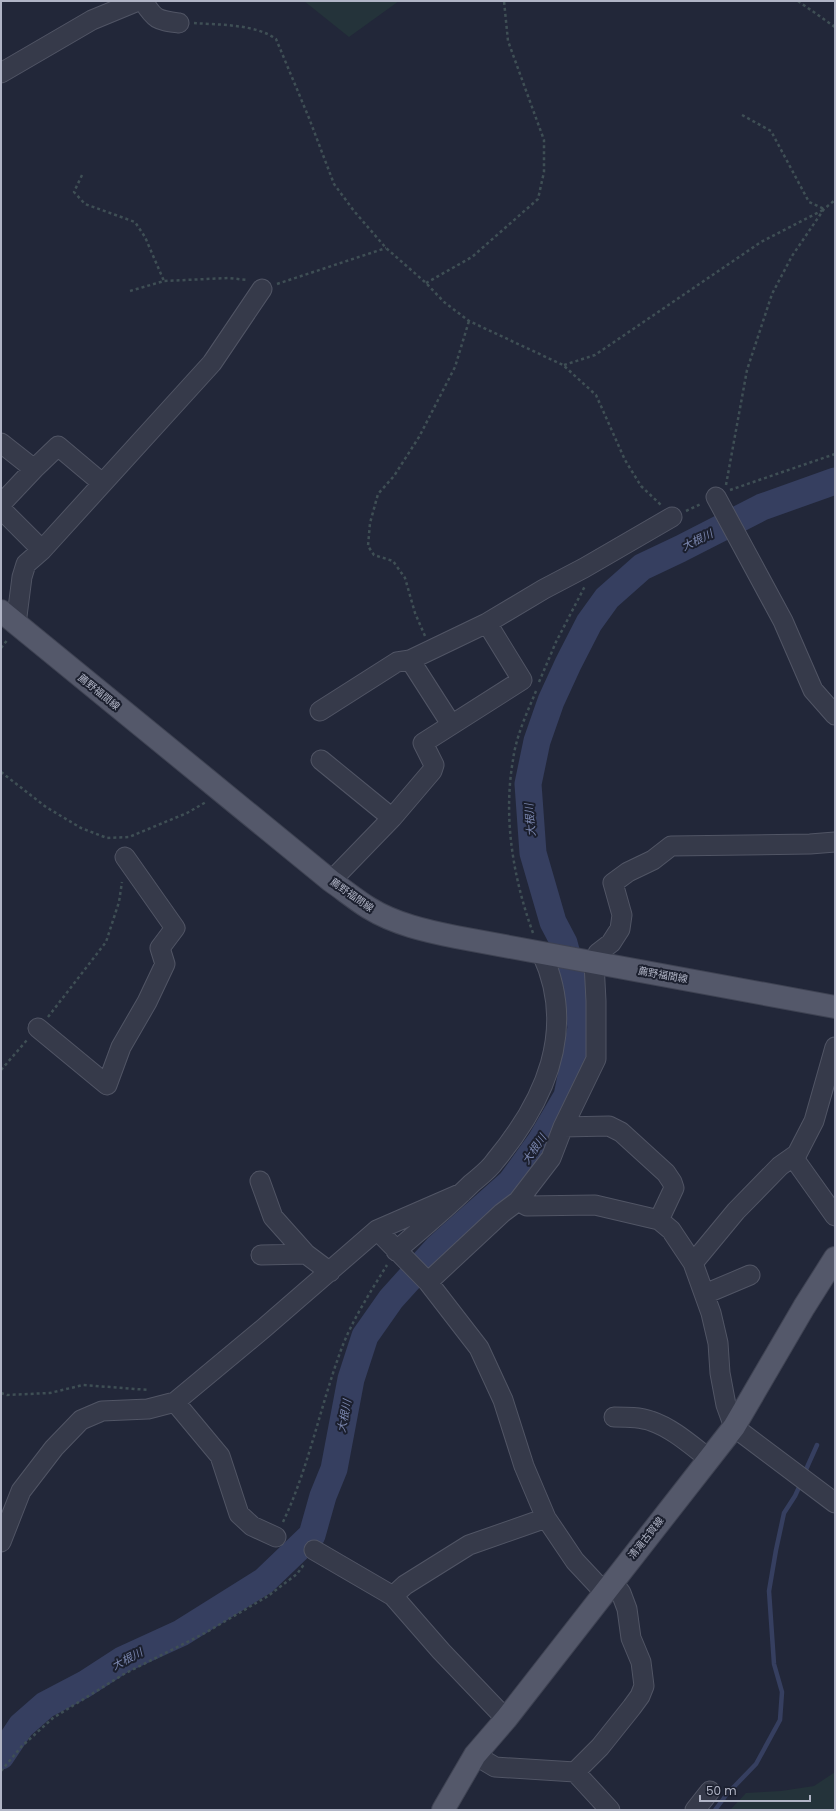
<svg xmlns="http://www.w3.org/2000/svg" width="836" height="1811" viewBox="0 0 836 1811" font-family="Poppins,'Noto Sans JP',sans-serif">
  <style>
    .green { fill: #24333a }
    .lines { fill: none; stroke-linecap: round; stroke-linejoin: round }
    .stream { stroke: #363f60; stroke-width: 4.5 }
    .river { stroke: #363f60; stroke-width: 27 }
    .minor-casing { stroke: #515565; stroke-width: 21 }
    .major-casing { stroke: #3f4353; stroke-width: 24 }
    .path { stroke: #3f4f55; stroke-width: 2.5; stroke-dasharray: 3 3; stroke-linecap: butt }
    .minor { stroke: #363a4a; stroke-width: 19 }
    .major { stroke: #54586a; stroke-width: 22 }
    .labels { text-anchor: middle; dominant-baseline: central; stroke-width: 4; stroke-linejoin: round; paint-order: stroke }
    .street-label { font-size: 10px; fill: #b1b5c6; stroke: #1b1f2e }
    .water-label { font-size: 11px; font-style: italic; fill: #7985ad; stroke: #1b1f2e }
  </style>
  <rect width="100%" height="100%" fill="#222739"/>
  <!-- green -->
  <path class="green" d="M 304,1 L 399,1 L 349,37 Z
    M 835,1772 L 835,1810 L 730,1810 L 746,1793 L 781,1791 L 814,1786 Z"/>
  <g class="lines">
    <!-- stream -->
    <path class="stream" d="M 804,1474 L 817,1445
      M 715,1810 L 727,1794 L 756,1764 L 780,1720 L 782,1692 L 774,1664 L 769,1591 L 776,1550 L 784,1513 L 795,1496 L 801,1483"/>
    <!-- river -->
    <path class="river" d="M 1,1756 L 21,1726 L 45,1705 L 85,1684 L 122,1660 L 181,1633 L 264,1581 L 312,1535 L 323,1496 L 334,1469 L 351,1379 L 365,1336 L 391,1299 L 438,1247 L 511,1182 L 540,1142 L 567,1096 L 581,1028 L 576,987 L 564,943 L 553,922 L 533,853 L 528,784 L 537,741 L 551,701 L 568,664 L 589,623 L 607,598 L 642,567 L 680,549 L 762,507 L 835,481"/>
    <!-- minor casing -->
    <g class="minor-casing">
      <path id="minor" d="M 143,1 C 155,20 157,20 179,23
        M 1,73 L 92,20 L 138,1
        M 1,443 L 34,469 L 58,446 L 102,483
        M 716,497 L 783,621 L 813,690 L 835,715
        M 1,504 L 34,469
        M 1,509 L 42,550
        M 16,624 L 22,577 L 26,564 L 42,550 L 212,363 L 262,289
        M 320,711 L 397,662 L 410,660
        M 451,724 L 410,660 L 487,623 L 544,589 L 584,568 L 672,517
        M 321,760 L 392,818
        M 331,881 L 392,818 L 432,771 L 434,765 L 423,743 L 522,680 L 487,623
        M 38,1028 L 107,1085 L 121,1047 L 147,1002 L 165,964 L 160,948 L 175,928 L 125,857
        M 563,1127 L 609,1126 L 621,1132 L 666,1173 L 672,1182 L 674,1188 L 659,1220
        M 793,1157 L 835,1216
        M 260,1181 L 273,1217 L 306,1254 L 330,1272
        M 518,1201 L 527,1206 L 595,1205 L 659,1220 L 671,1230 L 693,1263 L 711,1313 L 718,1343 L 720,1373 L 726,1405 L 734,1427 L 835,1503
        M 377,1230 L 428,1282 L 479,1348 L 503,1400 L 524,1466 L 546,1518 L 575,1561 L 604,1592
        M 396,1251 C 421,1229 447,1208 471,1184 C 479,1177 489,1170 495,1161 C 545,1101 577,1030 542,954
        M 261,1255 L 306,1254
        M 693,1263 L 736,1211 L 780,1166 L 797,1154 L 814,1121 L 835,1047
        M 428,1282 L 502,1213 L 518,1201 L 551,1158 L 563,1127 L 596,1059 L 596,1001 L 594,963 L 598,953 L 611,943 L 620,929 L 622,915 L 613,883 L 628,872 L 653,860 L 671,846 L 810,844 L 835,842
        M 705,1294 L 750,1275
        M 175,1402 L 220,1456 L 239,1514 L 252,1526 L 276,1537
        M 614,1417 C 627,1417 640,1417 651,1421 C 672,1428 691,1445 708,1458
        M 1,1542 L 21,1491 L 54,1448 L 81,1420 L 102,1411 L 148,1409 L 175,1402 L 264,1328 L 377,1230 L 462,1193
        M 314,1550 L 393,1596 L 441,1651 L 506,1719
        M 393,1596 L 405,1585 L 469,1545 L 546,1518
        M 475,1755 L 495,1767 L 575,1772 L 610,1810
        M 575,1772 L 600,1747 L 632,1707 L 640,1696 L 644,1686 L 641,1662 L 631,1638 L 627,1609 L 621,1593 L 612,1581
        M 695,1810 L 710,1791"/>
    </g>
    <!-- major casing -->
    <g class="major-casing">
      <path id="major" d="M 1,611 L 331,881 C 344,890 356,900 369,908 C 395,924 426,931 456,937 L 835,1007
        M 443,1810 L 475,1755 L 506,1719 L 734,1427 L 804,1307 L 835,1258"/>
    </g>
    <!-- path -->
    <path class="path" d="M 798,1 L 835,27
      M 194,23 C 220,25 255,24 276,39 L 309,118 L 334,184 L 354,211 L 386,248 L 426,283 L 444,302 L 469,321 L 563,365 L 596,395 L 625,460 L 641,486 L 661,505
      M 742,115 L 771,131 L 809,202 L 824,209
      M 82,175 L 74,192 L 85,204 L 135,222 L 145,237 L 164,281
      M 426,283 L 472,257 L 538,199 L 544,172 L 544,140 L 508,41 L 504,1
      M 277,284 L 386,248
      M 130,291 L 164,281 L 228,278 L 248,280
      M 564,365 L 595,355 L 761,242 L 823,210
      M 726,485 L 747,370 L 772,294 L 792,256 L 824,209 L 835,200
      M 730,490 L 835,454
      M 686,511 L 701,504
      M 425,636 L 415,613 L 405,578 L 393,561 L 374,555 L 368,546 L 370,523 L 378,494 L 394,476 L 419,437 L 455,367 L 469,321
      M 1,648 L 8,639
      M 539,682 L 556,642 L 585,586
      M 1,772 L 46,807 L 81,828 L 107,838 L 129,837 L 187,813 L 206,802
      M 533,933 C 513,878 503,817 513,760 C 516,736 527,713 536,691
      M 48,1017 L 106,942 L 119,902 L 122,882
      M 1,1070 L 27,1040
      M 1,1393 L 7,1395 L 50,1393 L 83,1385 L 149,1390
      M 283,1522 C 309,1467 320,1407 341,1350 C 351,1322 371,1291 387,1265
      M 1,1771 L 22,1746 L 53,1718 L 124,1674 L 205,1633 L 268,1596 L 297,1574 L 305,1563"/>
    <!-- minor -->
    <use href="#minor" class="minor"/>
    <!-- major -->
    <use href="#major" class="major"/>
  </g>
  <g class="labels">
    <!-- street labels -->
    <g class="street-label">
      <text transform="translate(99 692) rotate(39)">薦野福間線</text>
      <text transform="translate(352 895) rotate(35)">薦野福間線</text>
      <text transform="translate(663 975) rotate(10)">薦野福間線</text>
      <text transform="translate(646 1538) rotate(-52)">清滝古賀線</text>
    </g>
    <!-- water labels -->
    <g class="water-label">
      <text transform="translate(697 540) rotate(-26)">大根川</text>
      <text transform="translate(530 820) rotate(-94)">大根川</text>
      <text transform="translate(534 1149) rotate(-56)">大根川</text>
      <text transform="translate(344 1416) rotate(-79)">大根川</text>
      <text transform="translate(127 1659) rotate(-28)">大根川</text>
    </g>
  </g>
  <!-- border -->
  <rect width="836" height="1811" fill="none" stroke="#b1b5c6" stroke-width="4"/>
  <!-- scale -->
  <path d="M700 1795v6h110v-6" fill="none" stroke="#b1b5c6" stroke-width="2"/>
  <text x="706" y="1795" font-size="12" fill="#b1b5c6" stroke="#1b1f2e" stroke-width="3" paint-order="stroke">50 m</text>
</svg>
